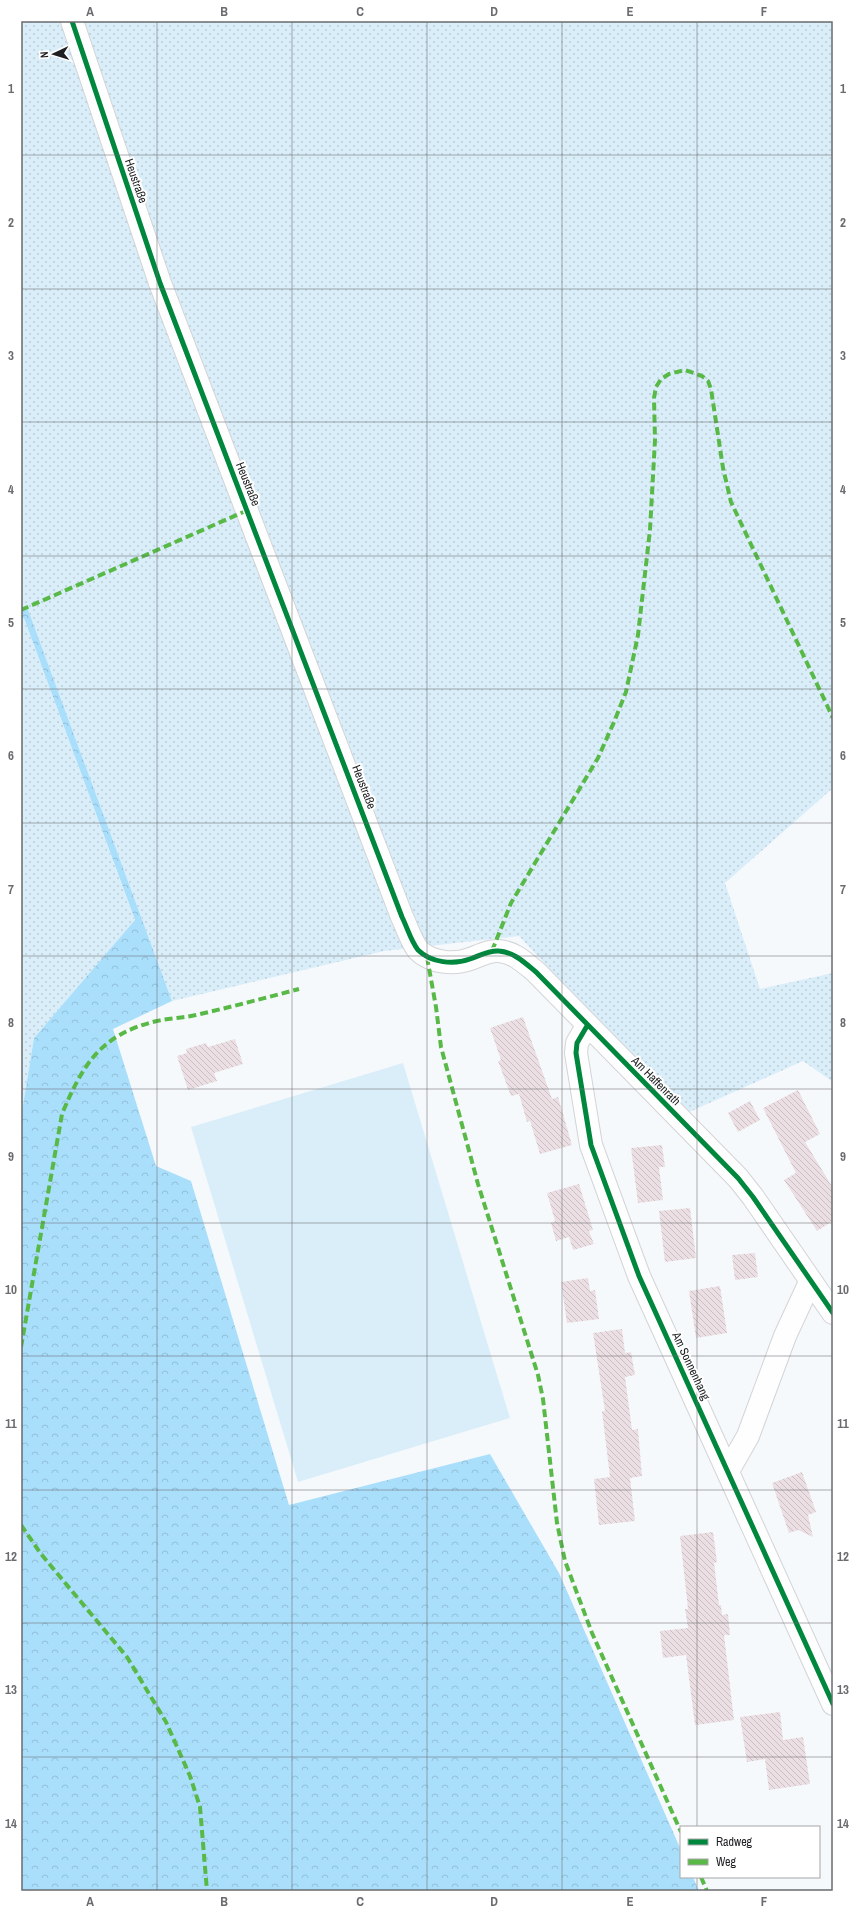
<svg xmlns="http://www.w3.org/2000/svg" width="854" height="1912" viewBox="0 0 854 1912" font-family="'Archivo Narrow',sans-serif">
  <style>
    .grass { fill: url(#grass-dots) }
    .forest { fill: url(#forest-crowns) }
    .pitch { fill: #daeefa }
    .building { fill: url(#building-back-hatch) }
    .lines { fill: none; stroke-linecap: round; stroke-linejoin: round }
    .street-casing { stroke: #d2d4d7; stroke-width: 24 }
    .street { stroke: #fefeff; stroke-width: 22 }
    .quiet { stroke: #58b947; stroke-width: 4; stroke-dasharray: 8 4; stroke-linecap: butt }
    .cycleway-casing { stroke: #fff; stroke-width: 8 }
    .cycleway { stroke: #00873e; stroke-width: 5 }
    .grid { fill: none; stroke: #696b6e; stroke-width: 1; stroke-opacity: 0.55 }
    .labels { text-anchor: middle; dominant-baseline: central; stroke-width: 4; stroke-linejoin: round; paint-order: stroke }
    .street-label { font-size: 12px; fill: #1d1f21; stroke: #fff }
    .neatline { fill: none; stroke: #696b6e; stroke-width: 1.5 }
    .grid-label { font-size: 13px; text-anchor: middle; font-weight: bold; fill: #696b6e }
  </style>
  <defs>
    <pattern id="grass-dots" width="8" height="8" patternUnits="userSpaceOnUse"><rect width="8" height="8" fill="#daeefa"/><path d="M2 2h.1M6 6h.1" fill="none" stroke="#bbccd6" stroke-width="1.8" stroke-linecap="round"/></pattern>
    <pattern id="forest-crowns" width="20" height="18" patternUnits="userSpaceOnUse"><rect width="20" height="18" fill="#aadffc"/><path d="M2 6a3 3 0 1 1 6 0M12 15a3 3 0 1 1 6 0" fill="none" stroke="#92bfd8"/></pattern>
    <pattern id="building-back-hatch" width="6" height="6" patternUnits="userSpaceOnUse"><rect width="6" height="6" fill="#ecdfe3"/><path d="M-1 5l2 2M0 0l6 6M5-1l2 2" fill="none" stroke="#cabfc2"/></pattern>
  </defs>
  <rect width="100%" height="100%" fill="#f6f9fc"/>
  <!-- grass -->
  <path class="grass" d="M 21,21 L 833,21 L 833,788 L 725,883 L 760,989 L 833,973 L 833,1082 L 803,1061 L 685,1114 L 519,936 L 384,951 L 172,1001 L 27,608 L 21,610 Z
    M 24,618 L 135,921 L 34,1038 L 21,1117 L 21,619 Z"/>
  <!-- forest -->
  <path class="forest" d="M 27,607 L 172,1001 L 113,1029 L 156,1166 L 191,1181 L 289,1505 L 490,1454 L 559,1573 L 681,1850 L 681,1877 L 693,1877 L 699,1891 L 21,1891 L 21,1117 L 34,1038 L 135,920 L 24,618 L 21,619 L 21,610 Z"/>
  <!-- pitch -->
  <path class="pitch" d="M 403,1063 L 510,1418 L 298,1482 L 191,1127 Z"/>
  <!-- building -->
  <path class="building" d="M 523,1017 L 552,1099 L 558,1097 L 572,1145 L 540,1154 L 530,1121 L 527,1122 L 519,1094 L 511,1096 L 498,1061 L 501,1060 L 490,1028 Z
    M 235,1039 L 243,1064 L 214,1073 L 217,1081 L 188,1090 L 177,1056 L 187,1053 L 186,1049 L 206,1043 L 208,1047 Z
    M 798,1090 L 820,1134 L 805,1142 L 833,1188 L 833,1221 L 817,1231 L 784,1180 L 796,1173 L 763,1108 Z
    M 750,1101 L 760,1120 L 738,1132 L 728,1113 Z
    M 662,1145 L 665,1167 L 659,1167 L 663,1200 L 638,1203 L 631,1148 Z
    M 579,1184 L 593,1230 L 589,1231 L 594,1244 L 573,1250 L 569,1237 L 556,1241 L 551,1223 L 555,1221 L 547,1193 Z
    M 690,1208 L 696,1258 L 665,1262 L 659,1211 Z
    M 755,1253 L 758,1277 L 735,1280 L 732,1255 Z
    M 588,1278 L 590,1291 L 595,1290 L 599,1319 L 567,1323 L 561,1282 Z
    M 720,1286 L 727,1333 L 696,1338 L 689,1291 Z
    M 622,1329 L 625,1353 L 631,1352 L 635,1375 L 625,1377 L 632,1430 L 638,1429 L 642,1476 L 630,1478 L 635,1521 L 599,1525 L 594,1479 L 610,1477 L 602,1411 L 605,1411 L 593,1333 Z
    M 802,1472 L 816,1512 L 808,1515 L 813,1537 L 798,1530 L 789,1533 L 772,1483 Z
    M 713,1532 L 717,1562 L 714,1563 L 719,1605 L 721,1605 L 722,1615 L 728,1614 L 730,1635 L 724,1635 L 734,1720 L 695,1725 L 686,1655 L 663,1658 L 660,1631 L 688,1628 L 685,1609 L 688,1609 L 680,1536 Z
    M 780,1712 L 783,1740 L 803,1737 L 810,1784 L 769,1790 L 765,1759 L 747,1762 L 740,1717 Z"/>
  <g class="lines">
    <!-- street casing -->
    <g class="street-casing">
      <path id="street" d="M 72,21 L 160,283 L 402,917 C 407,927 411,941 418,950 C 431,963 454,965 470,959 C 479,956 489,950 499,951 C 514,952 525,963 536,972 L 738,1178 L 753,1197 L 833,1313
        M 587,1026 L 577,1043 L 576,1053 L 591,1145 L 639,1276 L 833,1704
        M 728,1471 L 748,1436 L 785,1336 L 810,1282"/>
    </g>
    <!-- street -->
    <use href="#street" class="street"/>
    <!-- quiet -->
    <path class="quiet" d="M 21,610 L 248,510
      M 492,951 L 511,903 L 598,758 L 614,722 L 626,692 L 638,635 L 650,530 L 655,440 L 654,398 L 656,387 L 661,379 L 669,374 L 685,370 L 702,376 L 708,381 L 711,389 L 723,468 L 731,502 L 833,718
      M 427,957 L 436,1007 L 441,1047 L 478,1184 L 538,1375 L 543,1399 L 557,1523 L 565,1561 L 592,1633 L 681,1832
      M 21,1347 L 62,1114 C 83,1064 101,1034 157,1021 C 170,1018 183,1018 196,1015 C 231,1007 265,998 299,989
      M 21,1525 L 41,1554 L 127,1657 L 166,1722 L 190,1776 L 200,1807 L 207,1891
      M 701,1877 L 707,1891"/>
    <!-- cycleway casing -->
    <g class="cycleway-casing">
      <path id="cycleway" d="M 72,21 L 160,283 L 402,917 C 407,927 411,941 418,950 C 431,963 454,965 470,959 C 479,956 489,950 499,951 C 514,952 525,963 536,972 L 738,1178 L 753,1197 L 833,1313
        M 587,1026 L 577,1043 L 576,1053 L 591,1145 L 639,1276 L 833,1704"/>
    </g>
    <!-- cycleway -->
    <use href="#cycleway" class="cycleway"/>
  </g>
  <!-- grid -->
  <path class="grid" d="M 157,21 L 157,1891M 292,21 L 292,1891M 427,21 L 427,1891M 562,21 L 562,1891M 697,21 L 697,1827M 21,155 L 833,155M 21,289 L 833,289M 21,422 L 833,422M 21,556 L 833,556M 21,689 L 833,689M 21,823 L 833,823M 21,956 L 833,956M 21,1089 L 833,1089M 21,1223 L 833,1223M 21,1356 L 833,1356M 21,1490 L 833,1490M 21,1623 L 833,1623M 21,1757 L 833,1757M 697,1877 L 697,1891"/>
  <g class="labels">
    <!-- street labels -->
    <g class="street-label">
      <text transform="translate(136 181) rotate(71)">Heustraße</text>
      <text transform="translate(248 484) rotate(68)">Heustraße</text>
      <text transform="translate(364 787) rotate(69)">Heustraße</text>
      <text transform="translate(656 1081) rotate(45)">Am Haffenrath</text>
      <text transform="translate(691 1366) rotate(65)">Am Sonnenhang</text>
    </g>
  </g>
  <!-- border -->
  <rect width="854" height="1912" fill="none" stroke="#ffffff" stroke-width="44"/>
  <!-- legend -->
  <rect x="680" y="1826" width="140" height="52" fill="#ffffff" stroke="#a5a5a6"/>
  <rect x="688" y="1839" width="20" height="6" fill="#00873e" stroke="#a5a5a6"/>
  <text x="716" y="1846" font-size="12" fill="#1d1f21">Radweg</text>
  <rect x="688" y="1859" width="20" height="6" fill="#58b947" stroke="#a5a5a6"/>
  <text x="716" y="1866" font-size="12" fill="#1d1f21">Weg</text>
  <!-- north arrow -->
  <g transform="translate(54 54) rotate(266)" stroke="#ffffff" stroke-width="3" paint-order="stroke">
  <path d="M0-3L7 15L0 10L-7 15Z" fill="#1d1f21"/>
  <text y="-6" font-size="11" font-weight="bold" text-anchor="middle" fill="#1d1f21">N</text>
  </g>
  <rect x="22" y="22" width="810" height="1868" class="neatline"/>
  <g class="grid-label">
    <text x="90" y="16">A</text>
    <text x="224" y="16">B</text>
    <text x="360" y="16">C</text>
    <text x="494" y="16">D</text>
    <text x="630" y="16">E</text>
    <text x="764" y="16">F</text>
    <text x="11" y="93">1</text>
    <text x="843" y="93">1</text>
    <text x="11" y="227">2</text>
    <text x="843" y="227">2</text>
    <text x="11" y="360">3</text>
    <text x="843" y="360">3</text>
    <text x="11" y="494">4</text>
    <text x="843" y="494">4</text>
    <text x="11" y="627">5</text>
    <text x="843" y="627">5</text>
    <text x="11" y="760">6</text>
    <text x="843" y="760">6</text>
    <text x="11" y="894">7</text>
    <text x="843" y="894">7</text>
    <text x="11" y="1027">8</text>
    <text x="843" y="1027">8</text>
    <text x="11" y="1161">9</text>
    <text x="843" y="1161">9</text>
    <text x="11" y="1294">10</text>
    <text x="843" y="1294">10</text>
    <text x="11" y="1428">11</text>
    <text x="843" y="1428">11</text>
    <text x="11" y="1561">12</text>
    <text x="843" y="1561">12</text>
    <text x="11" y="1694">13</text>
    <text x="843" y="1694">13</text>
    <text x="11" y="1828">14</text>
    <text x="843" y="1828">14</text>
    <text x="90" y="1906">A</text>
    <text x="224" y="1906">B</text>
    <text x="360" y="1906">C</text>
    <text x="494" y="1906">D</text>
    <text x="630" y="1906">E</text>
    <text x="764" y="1906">F</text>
  </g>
</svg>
